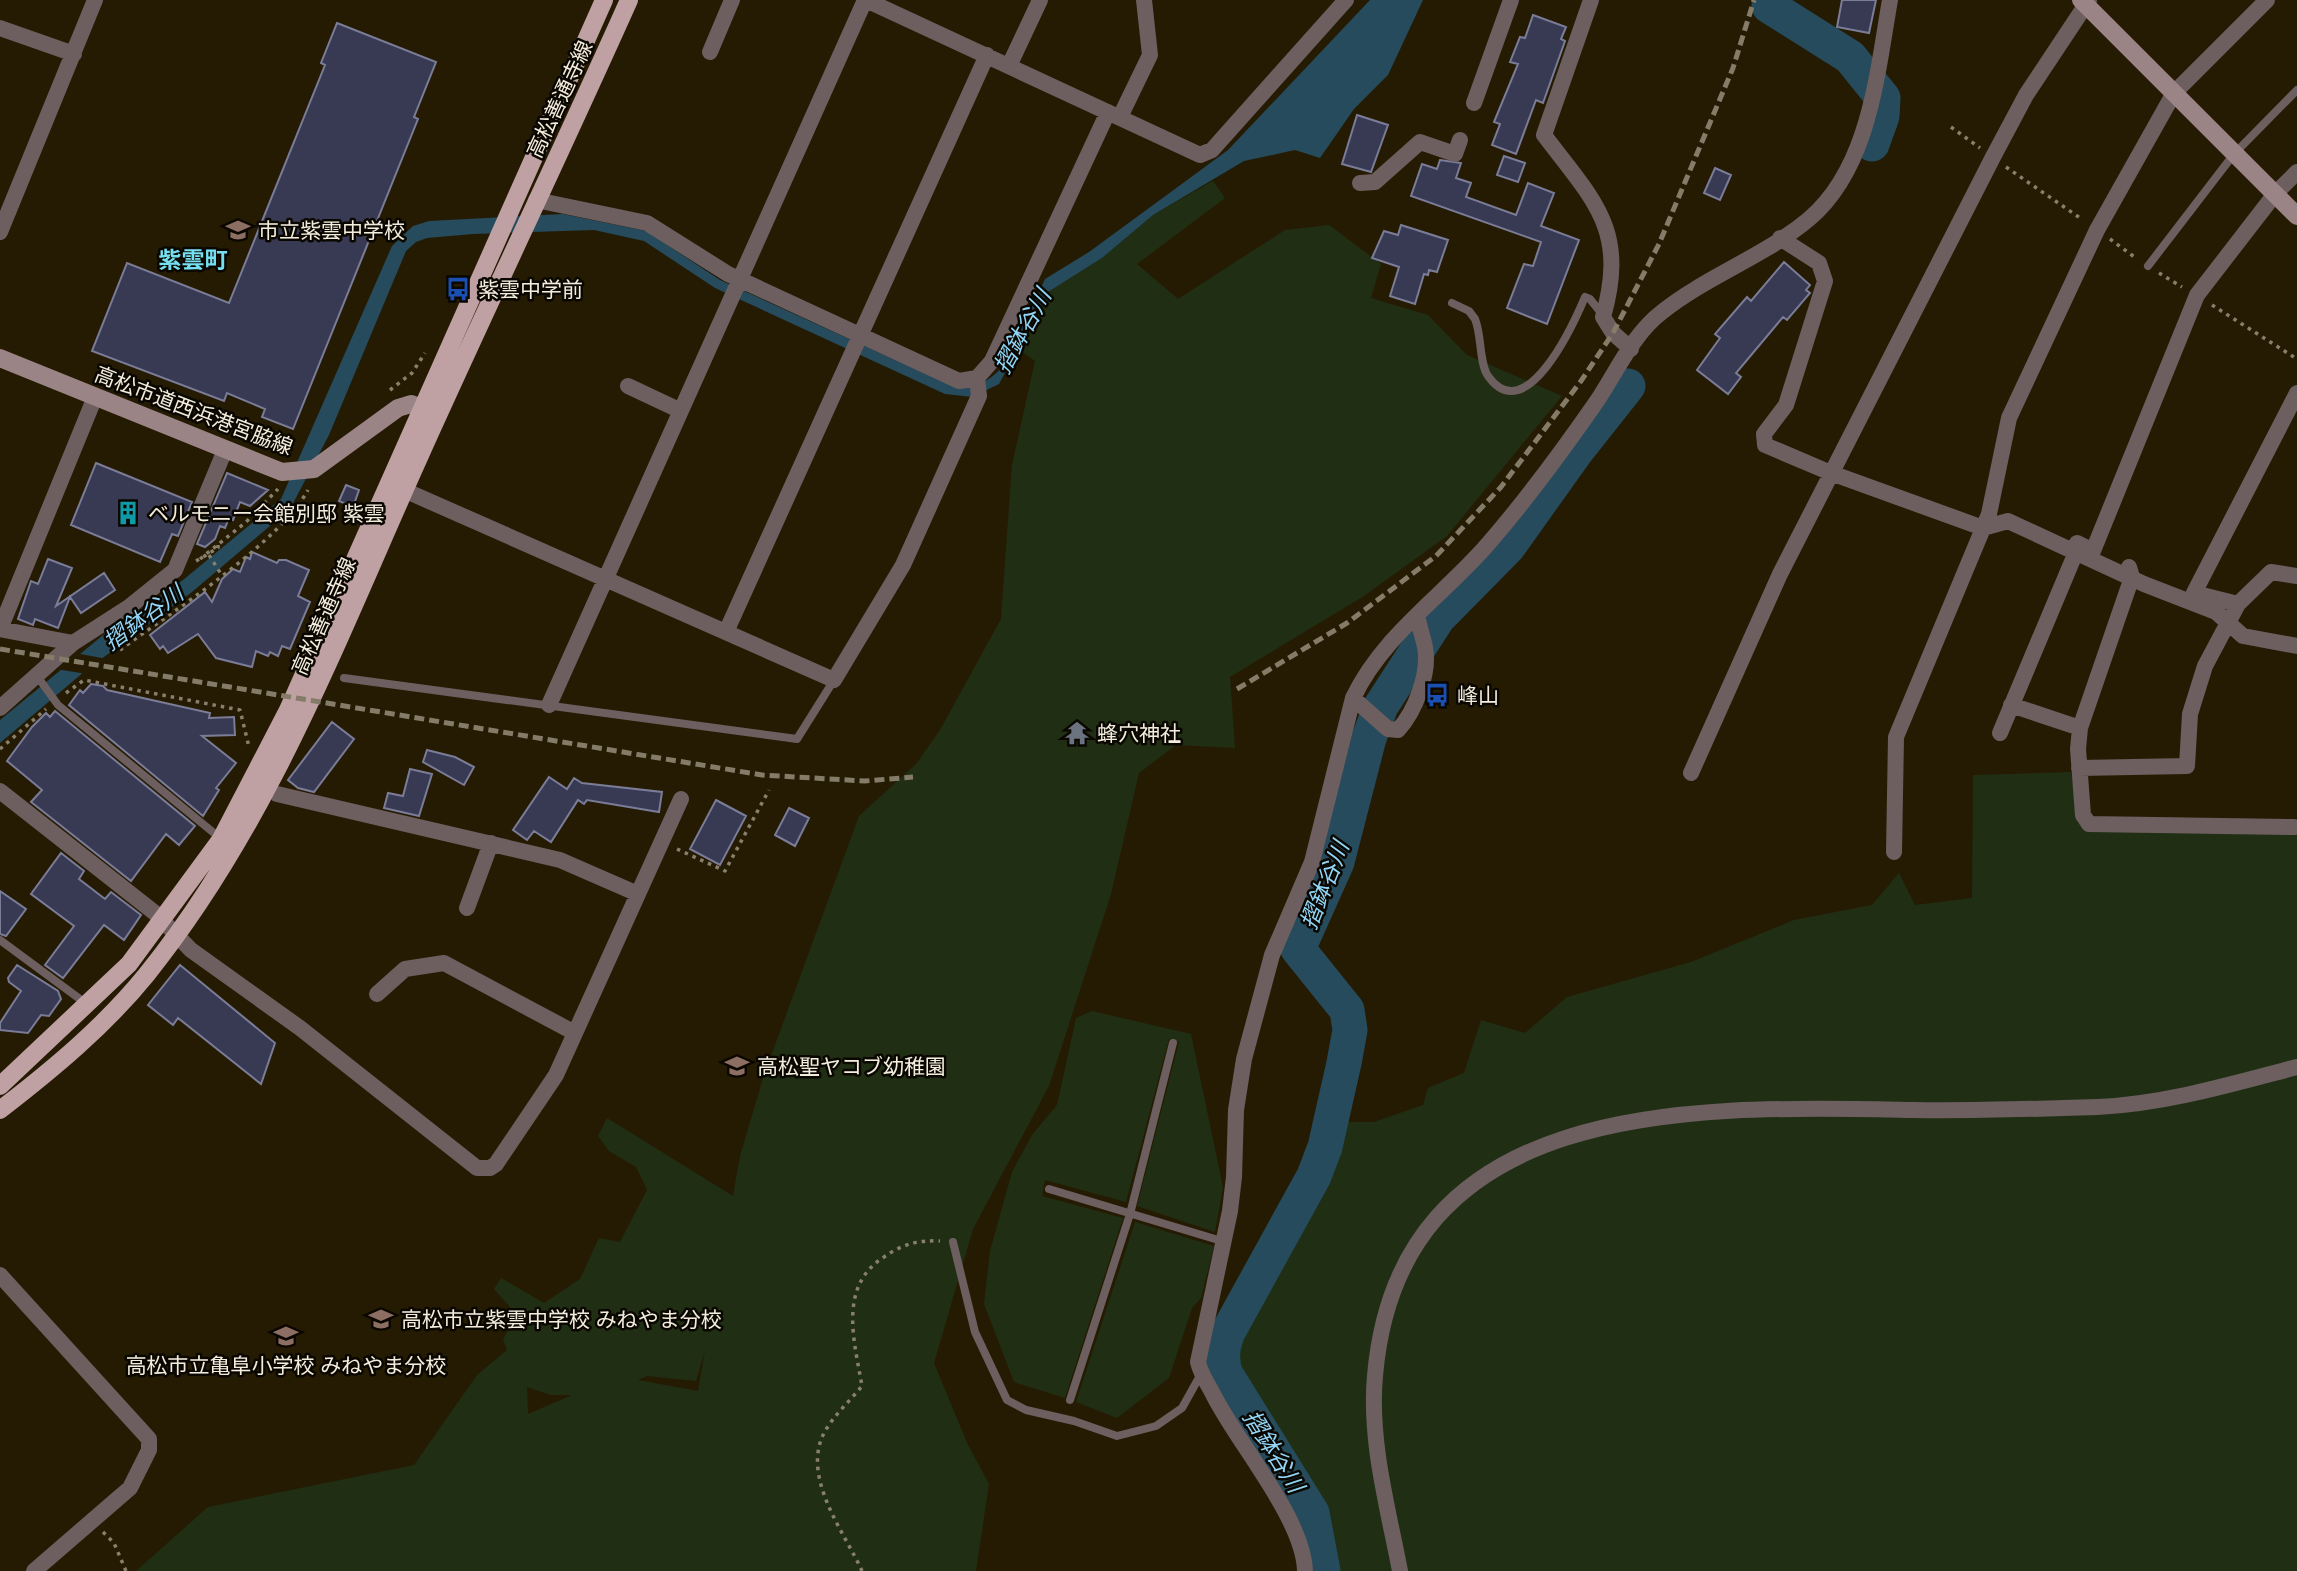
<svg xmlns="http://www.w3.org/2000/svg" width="2297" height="1571" viewBox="0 0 2297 1571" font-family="Quicksand,'Noto Sans JP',sans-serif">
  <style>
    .green { fill: #202f14; fill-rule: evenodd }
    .water { fill: #254b5d }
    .pier { fill: #251b03 }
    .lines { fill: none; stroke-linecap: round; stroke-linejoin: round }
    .river { stroke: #254b5d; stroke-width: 35 }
    .building { fill: #383952; stroke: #7a7c98; stroke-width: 2 }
    .path { stroke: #88806d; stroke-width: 3.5; stroke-dasharray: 3.5 5; stroke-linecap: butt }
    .lane { stroke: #6d5e5f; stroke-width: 8 }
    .street { stroke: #6d5e5f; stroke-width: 16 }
    .secondary { stroke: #9b8485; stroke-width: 18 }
    .primary { stroke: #bfa1a3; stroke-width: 18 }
    .rail { stroke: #847c68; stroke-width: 5; stroke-dasharray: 10 5; stroke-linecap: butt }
    .labels { text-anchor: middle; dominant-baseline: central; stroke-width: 5; stroke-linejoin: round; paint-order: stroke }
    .street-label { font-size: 21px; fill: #f3edde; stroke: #0a0701 }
    .poi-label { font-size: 21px; fill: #f3edde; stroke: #0a0701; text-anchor: start }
    .neighbourhood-label { font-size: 23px; font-weight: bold; fill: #75deef; stroke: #0a0701 }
    .water-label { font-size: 23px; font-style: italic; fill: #91d5f7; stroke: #0a0701 }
  </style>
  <rect width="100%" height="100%" fill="#251b03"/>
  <!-- green -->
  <path class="green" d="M 1213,181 L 1225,198 L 1137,264 L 1178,299 L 1285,230 L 1329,225 L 1381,264 L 1371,298 L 1428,315 L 1467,355 L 1562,396 L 1447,536 L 1364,596 L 1230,677 L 1235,748 L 1176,745 L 1139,773 L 1111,894 L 1049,1086 L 973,1229 L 934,1363 L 968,1445 L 989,1484 L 976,1571 L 136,1571 L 208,1507 L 414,1465 L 477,1375 L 507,1350 L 503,1339 L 517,1315 L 494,1289 L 501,1278 L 544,1303 L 580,1279 L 599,1238 L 620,1242 L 647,1190 L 636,1167 L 609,1151 L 598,1136 L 607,1118 L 733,1196 L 740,1156 L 764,1075 L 859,816 L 916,764 L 940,730 L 1001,619 L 1012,465 L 1035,361 L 1018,349 L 1048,292 L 1102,258 L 1153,215 ZM 705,1350 L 698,1391 L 638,1380 L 647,1376 L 696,1381 ZM 527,1387 L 551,1395 L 572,1395 L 528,1414 Z
    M 2071,772 L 2083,827 L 2297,834 L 2297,1571 L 1319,1571 C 1318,1554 1316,1527 1308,1512 C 1277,1453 1216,1411 1217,1338 L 1312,1161 L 1344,1122 L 1374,1122 L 1423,1105 L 1428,1088 L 1464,1073 L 1481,1020 L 1525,1033 L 1567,997 L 1691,962 L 1794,920 L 1872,905 L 1899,873 L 1915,905 L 1972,898 L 1973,775 Z
    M 1092,1011 L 1191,1034 L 1223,1187 L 1215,1232 L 1137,1206 L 1179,1042 L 1169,1039 L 1126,1202 L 1045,1180 L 1042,1196 L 1123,1218 L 1065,1398 L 1014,1382 L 984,1304 L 990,1251 L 1012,1172 L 1032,1135 L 1057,1105 L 1076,1018 Z
    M 1135,1222 L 1214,1246 L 1201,1298 L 1192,1308 L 1169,1378 L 1117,1418 L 1076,1402 Z"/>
  <!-- water -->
  <path class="water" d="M 1370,0 L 1423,0 L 1388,75 L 1354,109 L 1320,158 L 1295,150 L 1244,161 L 1153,215 L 1102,258 L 1048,292 L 999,384 L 972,397 L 945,394 L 715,288 L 644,241 L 594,230 L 473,234 L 427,238 L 416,242 L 406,251 L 329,435 L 290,509 L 192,592 L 85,671 L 0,743 L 0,720 L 108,631 L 183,580 L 281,499 L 392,246 L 413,226 L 429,221 L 563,214 L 646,231 L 720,280 L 952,386 C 976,387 990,383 1005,363 L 1045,279 L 1089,252 L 1228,150 Z"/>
  <!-- pier -->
  <path class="pier" d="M 75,653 L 107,659 L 87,674 L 56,669 Z"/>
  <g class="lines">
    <!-- river -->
    <path class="river" d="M 1769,6 L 1850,57 L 1883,98 L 1882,116 L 1872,144
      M 1323,1571 L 1312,1513 L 1225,1373 C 1221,1357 1222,1347 1228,1332 L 1314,1176 L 1325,1147 L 1344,1063 L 1350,1030 L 1347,1010 L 1298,949 L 1337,862 L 1369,738 L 1381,706 L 1438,618 L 1508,547 L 1575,453 L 1628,386"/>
  </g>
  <!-- building -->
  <path class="building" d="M 1842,0 L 1876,0 L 1869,33 L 1837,27 Z
    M 1533,15 L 1566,27 L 1561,39 L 1565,41 L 1543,103 L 1536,100 L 1516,154 L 1492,145 L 1500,124 L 1494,122 L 1518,64 L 1510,62 L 1520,37 L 1525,38 Z
    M 337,23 L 436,62 L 414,117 L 418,119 L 293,429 L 262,417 L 265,409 L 227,393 L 224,401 L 92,351 L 127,263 L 229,303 L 325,65 L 321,63 Z
    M 1357,115 L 1388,125 L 1371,172 L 1342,164 Z
    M 1504,156 L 1525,163 L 1518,182 L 1497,175 Z
    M 1440,160 L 1461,163 L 1456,178 L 1471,183 L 1466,197 L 1516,215 L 1528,183 L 1554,193 L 1541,226 L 1579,240 L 1547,324 L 1507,308 L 1524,264 L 1533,266 L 1541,242 L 1411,196 L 1422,164 L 1437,169 Z
    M 1715,168 L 1731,175 L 1720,200 L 1704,193 Z
    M 1401,225 L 1448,240 L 1437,272 L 1429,270 L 1428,275 L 1424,274 L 1415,304 L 1390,296 L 1399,267 L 1372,258 L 1384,231 L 1398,235 Z
    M 1784,262 L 1810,285 L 1806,290 L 1810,293 L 1787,320 L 1783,317 L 1736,373 L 1741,377 L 1728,394 L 1697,370 L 1720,338 L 1715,334 L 1747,297 L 1751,301 Z
    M 96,463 L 192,502 L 178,536 L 172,534 L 160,562 L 71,525 Z
    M 227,473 L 268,490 L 250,506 L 240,502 L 233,520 L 229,518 L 225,528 L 220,526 L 215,539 L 205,547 L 197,544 Z
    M 346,485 L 359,490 L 353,507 L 339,501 Z
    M 252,552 L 277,563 L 279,560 L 286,560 L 309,570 L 298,596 L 310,602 L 290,649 L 282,646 L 278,656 L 270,652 L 268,656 L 256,651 L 252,667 L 216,658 L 198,634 L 168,653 L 163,646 L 160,649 L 150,635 L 205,592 L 212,602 L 222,579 L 233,569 L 240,572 L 246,557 L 250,559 Z
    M 48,559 L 72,568 L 56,606 L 104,573 L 115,590 L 81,613 L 70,597 L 58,628 L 35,619 L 33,625 L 18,619 L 31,581 L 38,584 Z
    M 91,684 L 103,686 L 107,690 L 210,713 L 209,718 L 234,717 L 235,735 L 202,736 L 236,763 L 216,788 L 219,790 L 203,816 L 69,705 L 80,690 L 83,693 Z
    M 55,711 L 195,826 L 179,845 L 166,834 L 131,881 L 31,802 L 42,790 L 7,761 L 32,727 L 46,713 L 50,717 Z
    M 332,722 L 354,739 L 314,792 L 298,788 L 288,780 Z
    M 427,750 L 455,757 L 474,767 L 464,785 L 423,762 Z
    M 410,769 L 432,774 L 419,816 L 384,808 L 388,793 L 403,796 Z
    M 549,777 L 567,789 L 574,778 L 582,783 L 662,792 L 659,812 L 587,800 L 584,804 L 578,800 L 551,842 L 534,831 L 527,840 L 513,830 Z
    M 716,800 L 746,816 L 720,865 L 690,849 Z
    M 789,808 L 809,818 L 795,846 L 775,835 Z
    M 61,853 L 84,871 L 79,879 L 105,899 L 111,892 L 141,915 L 124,940 L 104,925 L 63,978 L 45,965 L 74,926 L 31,894 Z
    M 0,891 L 26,909 L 6,936 L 0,934 Z
    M 17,965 L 58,991 L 61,999 L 49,1016 L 41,1015 L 28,1033 L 0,1030 L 0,1023 L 21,991 L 9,982 L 8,978 Z
    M 180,965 L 275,1043 L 261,1084 L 178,1018 L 173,1025 L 148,1005 Z"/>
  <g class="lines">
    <!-- path -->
    <path class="path" d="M 1951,127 L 1980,148
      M 2006,167 L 2083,220
      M 2110,239 L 2137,259
      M 2159,273 L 2182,287
      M 2212,305 L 2297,359
      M 390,390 L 412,373 L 425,353
      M 209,555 L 221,574
      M 200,559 L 246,522 L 278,489
      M 196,561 L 218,548 L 218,545
      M 120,650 C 172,612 278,544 308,490
      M 66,693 L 84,680 L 240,710 L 249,747
      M 0,749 L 46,709
      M 677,849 L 725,871 L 769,790
      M 103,1532 L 114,1543 L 126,1571
      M 862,1571 C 845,1533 801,1478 824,1433 C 833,1416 850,1401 862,1386 C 854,1340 838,1286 884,1257 C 903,1244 918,1240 940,1241"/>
    <!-- lane -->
    <path class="lane" d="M 2148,266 L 2234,154 L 2297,90
      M 1452,303 L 1469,311 L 1475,319 C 1482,336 1479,363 1488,376 C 1526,430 1574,323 1585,297 L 1590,299 L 1602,314
      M 37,676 L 58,705 L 220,838
      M 344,678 L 797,739 L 834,680
      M 0,940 L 88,1005
      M 1049,1189 L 1225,1242
      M 953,1242 L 975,1332 L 1007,1400 L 1026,1410 L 1074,1421 L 1117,1436 L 1156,1426 L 1182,1408 L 1201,1374
      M 1070,1400 L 1130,1214 L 1173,1043"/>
    <!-- street -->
    <path class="street" d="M 866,0 L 1200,155 L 1212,150 L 1346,0
      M 1591,0 L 1544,135 C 1594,201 1628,229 1603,317 L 1613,333 L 1631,349
      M 0,28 L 74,54
      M 710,52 L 732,0
      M 1009,66 L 1040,0
      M 1474,103 L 1511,0
      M 1120,117 L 1150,55 L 1144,0
      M 1360,183 L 1375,182 L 1420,142 L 1455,154 L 1460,140
      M 536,200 L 647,223 L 728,274 L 959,381 L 977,378 L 992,361 L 1108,112
      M 0,232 L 95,0
      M 1780,238 L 1819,263 L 1825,281 L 1786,405 L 1764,434 L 1765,445 L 1831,473 L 1983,528 L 2008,521 L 2144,584 L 2216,612 L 2243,636 L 2297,646
      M 628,386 L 679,410
      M 413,494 L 834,680 L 903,565 L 979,396 L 977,378
      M 2077,543 L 2093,551 L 2197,295 L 2275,194 L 2297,172
      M 2129,567 L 2132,577 L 2080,728 L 2078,749 L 2083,815 L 2089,824 L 2294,827
      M 2238,604 L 2194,593 L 2297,393
      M 0,629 L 95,397
      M 0,629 L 73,643
      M 726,632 L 987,55
      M 1353,698 L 1388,729 L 1398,730 C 1415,712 1430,673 1425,647 C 1423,637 1419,626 1417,615
      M 549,705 L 865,0
      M 2011,705 L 2080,728
      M 0,708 L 73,643 L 129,607 L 175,570 L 225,450
      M 2000,733 L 2076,552
      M 2079,768 L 2187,766 L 2190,714 L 2205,666 L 2238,604 L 2271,572 L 2297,576
      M 1691,773 L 1780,574 L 1993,157 L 2026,95 L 2089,0
      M 0,791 L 155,913 L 191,950 L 300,1028 L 477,1168 L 490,1168 L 496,1164 L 556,1075 L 681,799
      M 277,794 L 560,860 L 638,894
      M 1894,852 L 1896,737 L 1989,514 L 2009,418 L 2097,230 L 2174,93 L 2267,0
      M 467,908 L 491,843
      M 377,994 L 405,969 L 444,963 L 575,1033
      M 0,1275 L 149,1439 L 149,1450 L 130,1488 L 34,1571
      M 1305,1571 C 1304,1520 1239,1445 1214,1396 C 1208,1384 1201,1375 1198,1362 L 1230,1211 L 1234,1177 L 1236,1110 L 1244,1059 L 1272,955 L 1312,862 L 1353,698 C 1383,635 1443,596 1488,544 C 1527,499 1563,450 1597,401 C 1617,371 1633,334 1662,312 C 1707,276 1765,256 1809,219 C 1870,167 1877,73 1890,0
      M 1400,1571 C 1388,1508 1369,1441 1375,1376 C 1399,1093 1701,1106 1914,1110 C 1975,1111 2037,1109 2098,1107 C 2165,1104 2232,1084 2297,1067"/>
    <!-- secondary -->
    <path class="secondary" d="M 2081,0 L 2297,216
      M 0,358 L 282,472 L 314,469 L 398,408 L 411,404 L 434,413"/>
    <!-- primary -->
    <path class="primary" d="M 0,1086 L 129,964 L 221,839 L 288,710 L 604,0
      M 0,1110 C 53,1069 105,1026 147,974 C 271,820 340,632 421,453 C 489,302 561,152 629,0"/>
    <!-- rail -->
    <path class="rail" d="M 0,649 L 762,775 L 865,781 L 913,777
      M 1237,689 L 1347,623 L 1436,556 L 1501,487 L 1581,381 L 1613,333 L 1659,244 L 1733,68 L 1754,0"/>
  </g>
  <!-- icons -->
  <defs>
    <g id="school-bare" transform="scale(1.89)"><path d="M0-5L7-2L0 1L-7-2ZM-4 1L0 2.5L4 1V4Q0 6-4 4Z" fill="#8d6e63" stroke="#0a0701" stroke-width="2.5" paint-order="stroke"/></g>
    <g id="bus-bare" transform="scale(1.89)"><path d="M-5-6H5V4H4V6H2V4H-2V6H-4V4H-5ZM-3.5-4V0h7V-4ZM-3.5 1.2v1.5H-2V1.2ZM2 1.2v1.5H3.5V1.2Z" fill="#1a4fb4" stroke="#0a0701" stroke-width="2.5" paint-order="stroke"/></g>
    <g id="building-bare" transform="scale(1.89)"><path d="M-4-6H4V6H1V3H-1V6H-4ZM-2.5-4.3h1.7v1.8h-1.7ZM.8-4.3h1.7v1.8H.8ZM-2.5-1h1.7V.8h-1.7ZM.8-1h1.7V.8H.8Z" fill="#0f9aa8" stroke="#0a0701" stroke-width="2.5" paint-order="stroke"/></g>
    <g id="temple-bare" transform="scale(1.89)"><path d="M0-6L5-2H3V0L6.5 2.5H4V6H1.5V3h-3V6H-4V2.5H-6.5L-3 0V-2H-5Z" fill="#6b7280" stroke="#0a0701" stroke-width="2.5" paint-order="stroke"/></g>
  </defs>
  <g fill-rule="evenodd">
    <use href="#school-bare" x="238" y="230"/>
    <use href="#bus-bare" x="458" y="289"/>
    <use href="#building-bare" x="128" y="513"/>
    <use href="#bus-bare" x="1437" y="695"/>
    <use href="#temple-bare" x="1077" y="733"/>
    <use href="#school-bare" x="737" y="1066"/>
    <use href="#school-bare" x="381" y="1319"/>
    <use href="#school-bare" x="286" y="1336"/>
  </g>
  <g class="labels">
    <!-- street labels -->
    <g class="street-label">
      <text transform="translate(559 99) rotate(-65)">高松善通寺線</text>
      <text transform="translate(194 410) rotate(21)">高松市道西浜港宮脇線</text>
      <text transform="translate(323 616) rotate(-66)">高松善通寺線</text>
    </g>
    <!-- poi labels -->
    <g class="poi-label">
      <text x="258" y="230">市立紫雲中学校</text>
      <text x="478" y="289">紫雲中学前</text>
      <text x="148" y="513">ベルモニー会館別邸 紫雲</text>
      <text x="1457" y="695">峰山</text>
      <text x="1097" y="733">蜂穴神社</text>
      <text x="757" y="1066">高松聖ヤコブ幼稚園</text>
      <text x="401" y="1319">高松市立紫雲中学校 みねやま分校</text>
      <text x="286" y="1365" text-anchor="middle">高松市立亀阜小学校 みねやま分校</text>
    </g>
    <!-- neighbourhood labels -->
    <g class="neighbourhood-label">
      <text x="193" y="259">紫雲町</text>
    </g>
    <!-- water labels -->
    <g class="water-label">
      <text transform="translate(1022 331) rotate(-61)">摺鉢谷川</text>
      <text transform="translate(143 617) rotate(-36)">摺鉢谷川</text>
      <text transform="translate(1324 885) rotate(-68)">摺鉢谷川</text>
      <text transform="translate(1274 1451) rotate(58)">摺鉢谷川</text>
    </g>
  </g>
</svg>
